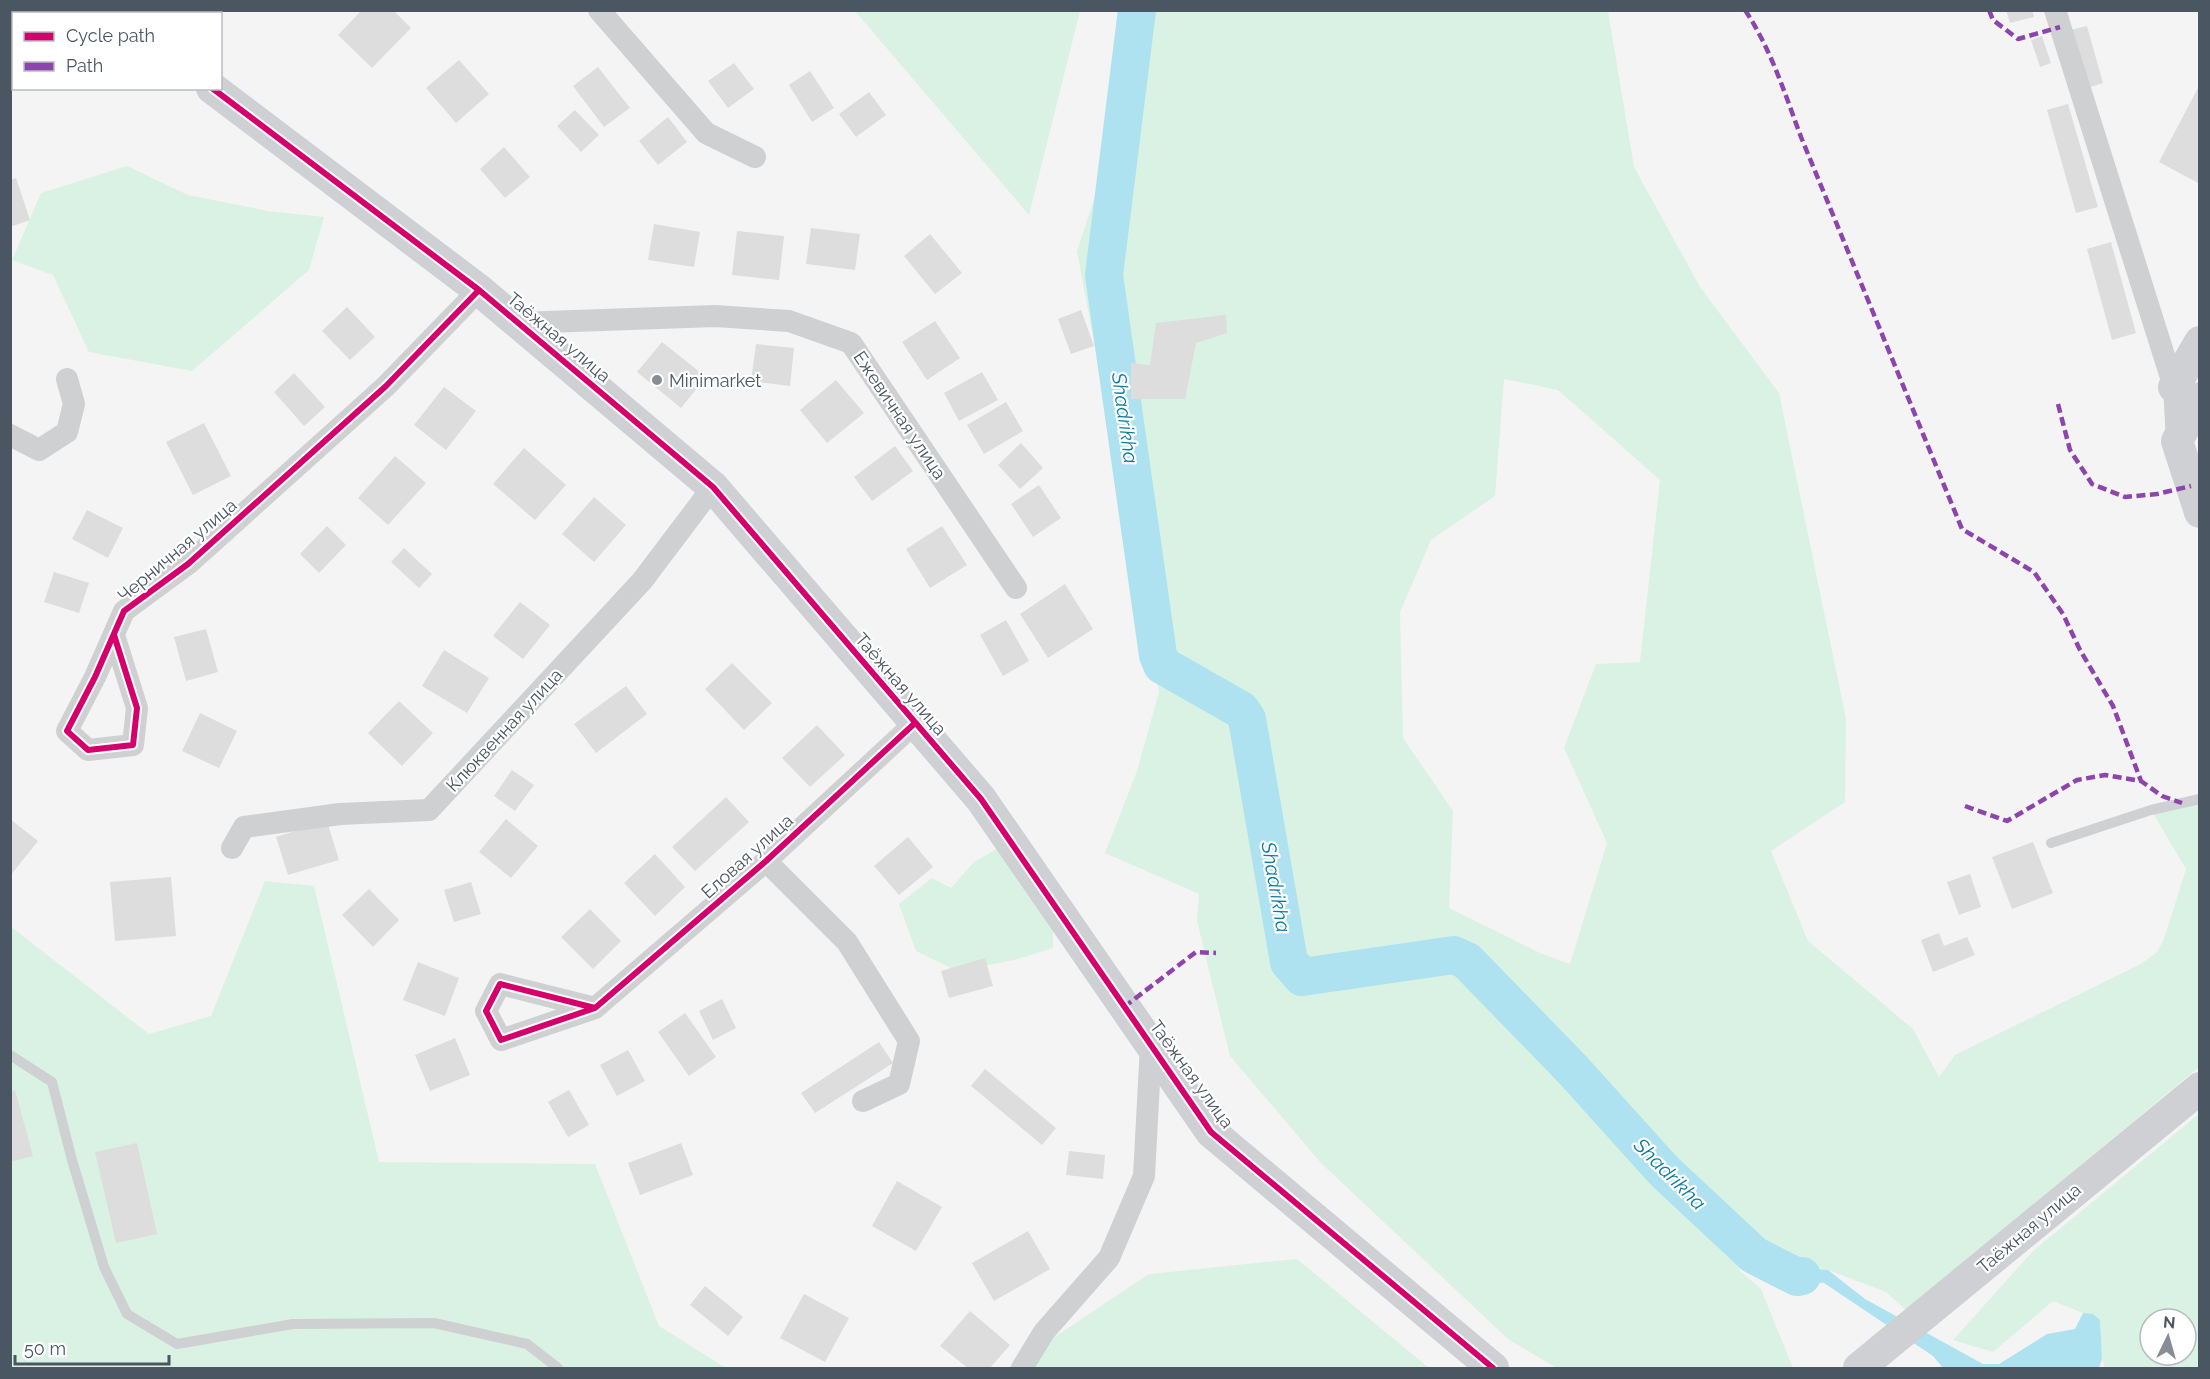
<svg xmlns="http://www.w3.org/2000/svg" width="2210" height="1379" viewBox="0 0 2210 1379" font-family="Raleway,sans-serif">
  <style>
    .green { fill: #d9f2e3; fill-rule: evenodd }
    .water { fill: #aee2f0 }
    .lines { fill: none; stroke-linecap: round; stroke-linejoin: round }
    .river { stroke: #aee2f0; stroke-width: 38 }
    .building { fill: #ddddde }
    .lane { stroke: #ced0d2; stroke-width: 10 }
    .street { stroke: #ced0d2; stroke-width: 22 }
    .secondary { stroke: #ced0d4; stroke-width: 32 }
    .quiet { stroke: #8e44ad; stroke-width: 4.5; stroke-dasharray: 9 4.5; stroke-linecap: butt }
    .cycleway-casing { stroke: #fff; stroke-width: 10 }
    .cycleway { stroke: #d6006c; stroke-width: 6 }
    .poi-dot { fill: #868d94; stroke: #fff; stroke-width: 2 }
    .labels { text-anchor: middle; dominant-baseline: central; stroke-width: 4.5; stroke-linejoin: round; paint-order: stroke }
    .street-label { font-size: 18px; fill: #4a5661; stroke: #fff }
    .poi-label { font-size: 18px; fill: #4a5661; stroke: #fff; text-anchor: start }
    .water-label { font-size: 20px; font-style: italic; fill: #0c7c9b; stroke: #fff }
  </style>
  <rect width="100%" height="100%" fill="#f4f4f4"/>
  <!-- green -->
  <path class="green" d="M 855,11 L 1080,11 L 1029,215 Z
    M 1156,11 L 1608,11 L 1634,167 L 1700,287 L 1779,393 L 1846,719 L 1845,802 L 1771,851 L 1808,941 L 1913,1029 L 1939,1077 L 1955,1055 L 2141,964 L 2157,952 L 2164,939 L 2186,869 L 2151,810 L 2199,799 L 2199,1067 L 1906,1310 L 1886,1292 L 1828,1270 L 1754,1255 L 1739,1270 L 1761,1289 L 1793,1368 L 1557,1368 L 1508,1339 L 1321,1163 L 1230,1056 L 1197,921 L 1199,894 L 1105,853 L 1137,771 L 1159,692 L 1077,251 ZM 1504,379 L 1558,390 L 1660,480 L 1640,662 L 1596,664 L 1564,748 L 1607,843 L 1570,964 L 1540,953 L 1449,908 L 1453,811 L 1403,738 L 1400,612 L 1431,540 L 1495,496 Z
    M 127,166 L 188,195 L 268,211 L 324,217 L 309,270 L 192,371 L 89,352 L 53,275 L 12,260 L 41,193 Z
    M 1002,846 L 1053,918 L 1053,948 L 1014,960 L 957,971 L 916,951 L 899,904 L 932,878 L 951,888 L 974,862 Z
    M 265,881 L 314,886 L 379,1162 L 595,1164 L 659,1326 L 726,1368 L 11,1368 L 10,926 L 149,1034 L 211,1016 Z
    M 2199,1114 L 2199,1368 L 2105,1368 L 2102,1359 L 2100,1320 L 2053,1301 L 1993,1352 L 1953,1340 L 2033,1251 ZM 2150,1319 L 2186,1319 L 2186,1355 L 2150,1355 Z
    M 1297,1259 L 1429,1368 L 1008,1368 L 1149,1274 Z"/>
  <!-- water -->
  <path class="water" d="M 1754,1255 L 1806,1268 L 1828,1270 L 1865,1299 L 1983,1364 L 1999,1364 L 2047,1334 L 2075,1329 L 2083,1313 L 2093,1314 L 2100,1320 L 2102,1359 L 2099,1368 L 1943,1368 L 1933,1356 L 1824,1283 L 1789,1280 Z"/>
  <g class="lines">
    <!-- river -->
    <path class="river" d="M 1137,10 L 1104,275 L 1158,655 L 1162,665 L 1241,710 L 1247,719 L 1289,962 L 1302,977 L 1454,955 L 1467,961 L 1573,1070 L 1664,1171 L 1754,1255 L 1797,1277 L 1802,1276"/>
  </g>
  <!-- building -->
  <path class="building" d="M 362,10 L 393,10 L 411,28 L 372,68 L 338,35 Z
    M 2006,10 L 2032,10 L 2034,17 L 2010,23 Z
    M 2087,26 L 2103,83 L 2087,88 L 2070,30 Z
    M 2042,36 L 2051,63 L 2040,67 L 2031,40 Z
    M 459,60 L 489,94 L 456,123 L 426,88 Z
    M 734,63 L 754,89 L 728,108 L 708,81 Z
    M 598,67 L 630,108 L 604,127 L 573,86 Z
    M 810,71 L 834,108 L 812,122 L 789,85 Z
    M 2200,84 L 2200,184 L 2159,162 Z
    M 869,92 L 886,115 L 856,137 L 839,114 Z
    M 2068,104 L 2098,207 L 2076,213 L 2047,110 Z
    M 575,110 L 599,135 L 581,152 L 557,126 Z
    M 668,117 L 687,142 L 658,165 L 639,141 Z
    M 504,147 L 530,177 L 505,198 L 480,169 Z
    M 16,178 L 30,220 L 10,227 L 10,180 Z
    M 654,224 L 700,232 L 694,267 L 648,260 Z
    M 811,228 L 860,234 L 855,270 L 806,264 Z
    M 737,231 L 784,236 L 779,280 L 732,275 Z
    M 930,234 L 962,273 L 935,294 L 904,256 Z
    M 2111,242 L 2136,333 L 2112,340 L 2087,249 Z
    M 347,307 L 375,337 L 350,360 L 322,331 Z
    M 1081,310 L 1094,346 L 1071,354 L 1058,319 Z
    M 1226,315 L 1227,333 L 1196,343 L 1185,399 L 1131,399 L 1131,363 L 1150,365 L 1156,323 Z
    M 935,321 L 960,358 L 927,380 L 902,342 Z
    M 662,342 L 706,377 L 681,408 L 637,372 Z
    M 756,344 L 794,348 L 790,386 L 751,381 Z
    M 982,372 L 998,400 L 959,421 L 944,393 Z
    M 294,373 L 325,407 L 304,426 L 274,392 Z
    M 836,380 L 864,413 L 827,443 L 800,410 Z
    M 444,387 L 476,411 L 446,450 L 414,425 Z
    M 1006,402 L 1023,431 L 984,454 L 967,425 Z
    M 204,423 L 231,476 L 193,495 L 166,442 Z
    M 1021,443 L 1043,468 L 1020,489 L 998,465 Z
    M 895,446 L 913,471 L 872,501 L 854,477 Z
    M 524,448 L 566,485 L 535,520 L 493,484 Z
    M 395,456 L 426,483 L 388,525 L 358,498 Z
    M 1039,485 L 1061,518 L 1033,537 L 1011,504 Z
    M 594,497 L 626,525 L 594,562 L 562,534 Z
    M 87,510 L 123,528 L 108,558 L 72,539 Z
    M 327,526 L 346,545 L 319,573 L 300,554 Z
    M 942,526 L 967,565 L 930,588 L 906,549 Z
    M 404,548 L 432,574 L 419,588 L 391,562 Z
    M 54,572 L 89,583 L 79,613 L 44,602 Z
    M 1065,584 L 1093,629 L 1048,658 L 1020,614 Z
    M 520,602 L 550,625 L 523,659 L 493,636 Z
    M 1006,620 L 1029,661 L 1003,676 L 980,635 Z
    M 206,629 L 218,672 L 186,681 L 174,637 Z
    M 444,650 L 489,678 L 467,713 L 422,686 Z
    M 732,663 L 772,703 L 744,730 L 705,689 Z
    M 626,686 L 647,714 L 596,753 L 574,724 Z
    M 399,701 L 433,733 L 402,766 L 368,733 Z
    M 200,713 L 237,731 L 219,768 L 182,751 Z
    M 817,725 L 845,755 L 810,787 L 782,758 Z
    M 512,770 L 534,785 L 515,811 L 494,796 Z
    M 726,797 L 749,822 L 695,871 L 672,847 Z
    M 10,819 L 38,841 L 10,876 Z
    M 506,819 L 538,846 L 511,878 L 479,852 Z
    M 327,821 L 339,860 L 288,875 L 276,837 Z
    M 908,837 L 933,867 L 899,895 L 874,866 Z
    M 2033,842 L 2053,893 L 2012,909 L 1992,857 Z
    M 655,854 L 685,887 L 655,916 L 624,883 Z
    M 1970,874 L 1981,907 L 1959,915 L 1947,882 Z
    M 171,877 L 176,936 L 115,941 L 110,882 Z
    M 471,882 L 481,914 L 454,922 L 444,890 Z
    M 369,889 L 399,920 L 373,947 L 342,915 Z
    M 590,909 L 621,941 L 593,969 L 561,937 Z
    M 1939,933 L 1944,946 L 1967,937 L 1975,955 L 1933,972 L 1921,940 Z
    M 985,958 L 993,986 L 949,998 L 941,971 Z
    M 418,962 L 459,978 L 445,1016 L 403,1000 Z
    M 722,999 L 736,1028 L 713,1040 L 699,1011 Z
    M 685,1013 L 716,1057 L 689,1076 L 658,1032 Z
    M 455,1038 L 470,1075 L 430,1091 L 415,1055 Z
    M 879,1042 L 893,1063 L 815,1113 L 801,1093 Z
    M 628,1050 L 645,1081 L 617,1096 L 600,1065 Z
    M 985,1069 L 1056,1128 L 1042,1145 L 971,1086 Z
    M 15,1090 L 33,1156 L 10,1162 L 10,1092 Z
    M 569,1090 L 589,1125 L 568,1137 L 548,1102 Z
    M 137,1143 L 157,1234 L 116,1243 L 95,1152 Z
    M 681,1143 L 693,1175 L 640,1195 L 628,1163 Z
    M 1069,1151 L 1105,1155 L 1103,1179 L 1066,1175 Z
    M 897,1181 L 942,1207 L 916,1251 L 872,1226 Z
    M 1028,1231 L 1050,1269 L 994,1301 L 972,1263 Z
    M 705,1286 L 743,1317 L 728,1336 L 690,1305 Z
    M 804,1294 L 849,1318 L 825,1362 L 780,1338 Z
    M 970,1311 L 1010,1345 L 990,1368 L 968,1368 L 940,1346 Z"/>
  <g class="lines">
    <!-- lane -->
    <path class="lane" d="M 2051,843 L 2151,810 L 2200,799
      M 10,1055 L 52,1082 L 72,1160 L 104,1267 L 127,1314 L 177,1344 L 293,1324 L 434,1323 L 527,1344 L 558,1368"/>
    <!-- street -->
    <path class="street" d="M 599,10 L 706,133 L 755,157
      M 2055,10 L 2174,387 L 2177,441
      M 19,14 L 29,10
      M 518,323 L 715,316 L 789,321 L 851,343 L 1016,588
      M 10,435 L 39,450 L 67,432 L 74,404 L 67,379
      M 114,635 L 137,708 L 133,745 L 88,750 L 67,731 L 95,677 L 124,611 L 188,564 L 386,386 L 479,290
      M 232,848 L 244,827 L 340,814 L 429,810 L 642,581 L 713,487
      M 766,861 L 847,942 L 909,1041 L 899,1084 L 863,1101
      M 595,1008 L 501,1040 L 486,1011 L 500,984 L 595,1008 L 766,861 L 915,723
      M 1022,1368 L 1044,1332 L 1109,1258 L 1144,1176 L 1151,1045"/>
    <!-- secondary -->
    <path class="secondary" d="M 108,10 L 112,14
      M 212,88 L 479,290 L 713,487 L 981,799 L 1211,1132 L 1493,1368
      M 2174,387 L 2200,342
      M 2200,398 L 2177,441 L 2200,512
      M 1859,1368 L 2200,1088"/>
    <!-- quiet -->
    <path class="quiet" d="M 1745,10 C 1771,49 1785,94 1801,137 L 1962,529 L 2034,572 L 2063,614 L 2080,650 L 2113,706 L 2141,781
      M 1989,10 L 1993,20 L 2018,39 L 2060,27
      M 2058,404 L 2070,450 L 2092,484 L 2125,497 L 2157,494 L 2191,486
      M 1965,806 L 2007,821 L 2077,780 L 2105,775 L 2141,781 L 2162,796 L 2182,803
      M 1124,1007 L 1196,952 L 1216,953"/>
    <!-- cycleway casing -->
    <g class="cycleway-casing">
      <path id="cycleway" d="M 212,88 L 479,290 L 713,487 L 981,799 L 1211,1132 L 1493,1368
        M 114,635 L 137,708 L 133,745 L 88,750 L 67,731 L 95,677 L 124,611 L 188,564 L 386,386 L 479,290
        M 595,1008 L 501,1040 L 486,1011 L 500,984 L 595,1008 L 766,861 L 915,723"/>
    </g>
    <!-- cycleway -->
    <use href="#cycleway" class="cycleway"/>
  </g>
  <!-- markers -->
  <circle class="poi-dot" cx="657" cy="380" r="6"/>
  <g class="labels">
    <!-- street labels -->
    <g class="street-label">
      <text transform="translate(559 337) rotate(40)">Таёжная улица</text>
      <text transform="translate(900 415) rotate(56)">Ежевичная улица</text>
      <text transform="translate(177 550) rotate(-40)">Черничная улица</text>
      <text transform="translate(901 684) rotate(49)">Таёжная улица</text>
      <text transform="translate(504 730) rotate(-47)">Клюквенная улица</text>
      <text transform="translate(747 856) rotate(-42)">Еловая улица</text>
      <text transform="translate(1192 1074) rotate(54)">Таёжная улица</text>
      <text transform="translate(2029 1228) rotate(-40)">Таёжная улица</text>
    </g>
    <!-- poi labels -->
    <g class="poi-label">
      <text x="669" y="380">Minimarket</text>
    </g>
    <!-- water labels -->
    <g class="water-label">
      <text transform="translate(1125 418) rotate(82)">Shadrikha</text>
      <text transform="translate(1276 887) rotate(80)">Shadrikha</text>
      <text transform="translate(1670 1174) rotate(45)">Shadrikha</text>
    </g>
  </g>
  <!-- border -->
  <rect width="2210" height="1379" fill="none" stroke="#4a5661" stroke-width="24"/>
  <!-- legend -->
  <rect x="12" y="12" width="210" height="78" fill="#ffffff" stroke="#b7bbc0" stroke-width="1.5"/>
  <rect x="24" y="32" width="30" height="9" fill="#d6006c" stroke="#b7bbc0" stroke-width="1.5"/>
  <text x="66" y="42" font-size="18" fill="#4a5661">Cycle path</text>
  <rect x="24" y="62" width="30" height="9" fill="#8e44ad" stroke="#b7bbc0" stroke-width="1.5"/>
  <text x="66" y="72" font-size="18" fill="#4a5661">Path</text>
  <!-- north arrow -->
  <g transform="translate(2168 1337) rotate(5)"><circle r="28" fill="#ffffff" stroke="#b7bbc0" stroke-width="1.5"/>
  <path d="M0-4.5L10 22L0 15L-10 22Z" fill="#868d94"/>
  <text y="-9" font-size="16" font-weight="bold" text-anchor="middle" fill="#4a5661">N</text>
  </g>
  <!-- scale -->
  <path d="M15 1355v9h154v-9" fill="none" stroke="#4a5661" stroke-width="3"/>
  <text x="24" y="1355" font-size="18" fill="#4a5661" stroke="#ffffff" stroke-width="4.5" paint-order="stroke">50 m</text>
</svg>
